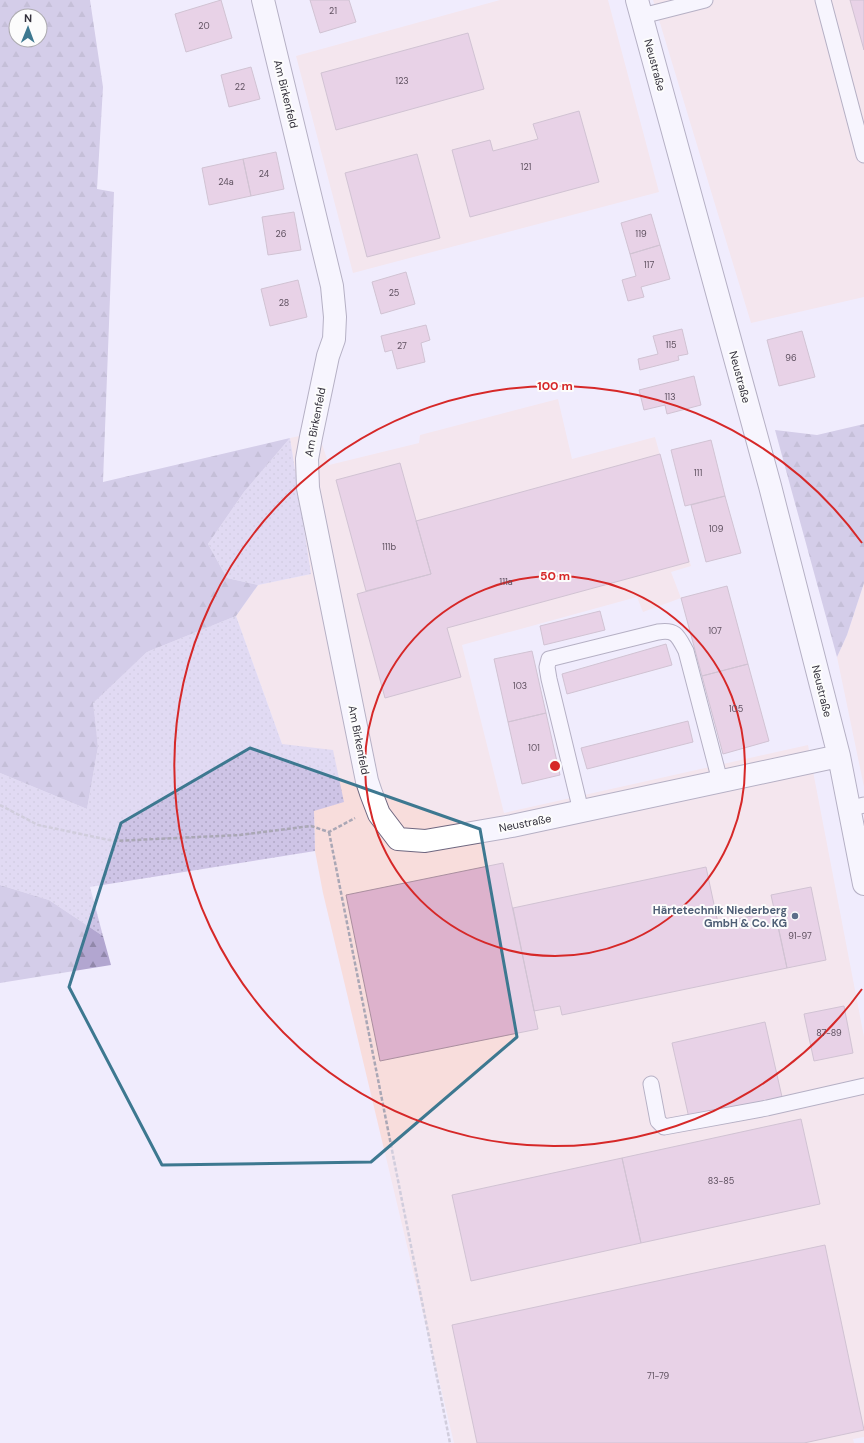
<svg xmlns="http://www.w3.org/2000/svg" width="864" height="1443" viewBox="0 0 864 1443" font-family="'DM Sans',sans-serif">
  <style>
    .industrial { fill: #f8dddc }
    .grass { fill: url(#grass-dots) }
    .forest { fill: url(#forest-firs); fill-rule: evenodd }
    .building { fill: #ddb2cc; stroke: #aa8f9f }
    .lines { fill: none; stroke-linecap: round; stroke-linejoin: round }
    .lane-casing { stroke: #6e6780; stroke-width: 17 }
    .street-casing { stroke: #6e6780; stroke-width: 24 }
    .path { stroke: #aaa7b5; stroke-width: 2.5; stroke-dasharray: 4 2; stroke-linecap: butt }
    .lane { stroke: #fff; stroke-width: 15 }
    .street { stroke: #fff; stroke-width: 22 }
    .marked { fill: none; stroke: #3d7890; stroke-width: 3; stroke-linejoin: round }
    .ring { fill: none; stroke: #d62828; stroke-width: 2 }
    .service-dot { fill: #5c6f8a; stroke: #fcfcfc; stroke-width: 1.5 }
    .labels { text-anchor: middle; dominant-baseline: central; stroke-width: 4; stroke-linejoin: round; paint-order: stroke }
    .number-label { font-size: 9px; fill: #5e505f }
    .street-label { font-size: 11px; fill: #33303b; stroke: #fcfcfc }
    .service-label { font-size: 11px; font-weight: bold; fill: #4e5e75; stroke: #fcfcfc; text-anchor: end }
    .centre { fill: #d62828; stroke: #fcfcfc; stroke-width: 2 }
    .ring-label { font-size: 12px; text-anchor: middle; font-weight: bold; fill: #d62828; stroke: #fcfcfc; stroke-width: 4; stroke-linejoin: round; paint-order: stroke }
  </style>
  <defs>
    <pattern id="grass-dots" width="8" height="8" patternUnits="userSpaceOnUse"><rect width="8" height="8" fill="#cec4e6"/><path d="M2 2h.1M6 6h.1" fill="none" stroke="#b1a9c6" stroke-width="1.8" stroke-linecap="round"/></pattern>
    <pattern id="forest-firs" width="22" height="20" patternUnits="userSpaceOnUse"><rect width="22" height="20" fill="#b2a6d0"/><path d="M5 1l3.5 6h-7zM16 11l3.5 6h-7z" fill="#9188aa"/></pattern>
  </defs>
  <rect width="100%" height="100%" fill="#f0ecfd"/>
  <!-- industrial -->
  <path class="industrial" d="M 500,0 L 608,0 L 659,192 L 353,273 L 296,56 Z
    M 653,0 L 864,0 L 864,297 L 751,323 Z
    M 558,399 L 572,459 L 655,437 L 691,566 L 671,572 L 681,598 L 643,612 L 637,597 L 462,645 L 504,813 L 808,745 L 864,1037 L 864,1437 L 853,1439 L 854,1443 L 454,1443 L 323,893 L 315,851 L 314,811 L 282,744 L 236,616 L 258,585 L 311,574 L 290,438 L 318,432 L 329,465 L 419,443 L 420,435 Z
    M 864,583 L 864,787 L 837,657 L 847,635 Z"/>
  <!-- grass -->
  <path class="grass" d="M 290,438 L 311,574 L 258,585 L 227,578 L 208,544 L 244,492 Z
    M 236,616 L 282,744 L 333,750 L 344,802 L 314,811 L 315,851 L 90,887 L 103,936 L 49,900 L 0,885 L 0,773 L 87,809 L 98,747 L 92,703 L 147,652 Z"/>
  <!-- forest -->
  <path class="forest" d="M 0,0 L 90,0 L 103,87 L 97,189 L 114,192 L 103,482 L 290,438 L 244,492 L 208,544 L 227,578 L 258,585 L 236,616 L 147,652 L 93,703 L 98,747 L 87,809 L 0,773 ZM 16,16 L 40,16 L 40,40 L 16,40 Z
    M 864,424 L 864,583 L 847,635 L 837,657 L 775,430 L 817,435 Z
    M 0,885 L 49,900 L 103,936 L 111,965 L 0,983 Z"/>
  <!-- building -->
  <path class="building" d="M 221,0 L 232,38 L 186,52 L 175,14 Z
    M 310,0 L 349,0 L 356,22 L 320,33 Z
    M 850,0 L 864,0 L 864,50 Z
    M 468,33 L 484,89 L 336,130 L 321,73 Z
    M 251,67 L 260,99 L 229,107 L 221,75 Z
    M 579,111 L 599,182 L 470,217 L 452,150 L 490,140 L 493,151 L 538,139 L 533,124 Z
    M 276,152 L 284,189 L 251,196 L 243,159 Z
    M 417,154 L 440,238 L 367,257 L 345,173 Z
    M 243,159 L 251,196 L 209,205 L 202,168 Z
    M 294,212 L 301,250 L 268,255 L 262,217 Z
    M 651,214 L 660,245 L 630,254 L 621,223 Z
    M 660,245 L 670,279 L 641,287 L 644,297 L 628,301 L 622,280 L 636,276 L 630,254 Z
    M 406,272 L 415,304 L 381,314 L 372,282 Z
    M 298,280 L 307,317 L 270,326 L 261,289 Z
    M 426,325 L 430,340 L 421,343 L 425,362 L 397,369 L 392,350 L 385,352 L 381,336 Z
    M 682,329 L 688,354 L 678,356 L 679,360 L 640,370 L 638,359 L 658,354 L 653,336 Z
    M 802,331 L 815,377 L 779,386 L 767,340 Z
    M 694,376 L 701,405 L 667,414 L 665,405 L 644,410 L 639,390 Z
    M 711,440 L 725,496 L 685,506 L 671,450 Z
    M 660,454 L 689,562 L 447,628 L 461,677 L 385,698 L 357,594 L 431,574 L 416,521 Z
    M 400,463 L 431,574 L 366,591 L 336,480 Z
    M 725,496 L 741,553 L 706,562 L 691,505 Z
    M 727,586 L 748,664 L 702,676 L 681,598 Z
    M 600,611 L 605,630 L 544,645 L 540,626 Z
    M 666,644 L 672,665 L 567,694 L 562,674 Z
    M 532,651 L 546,713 L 508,722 L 494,659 Z
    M 748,664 L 769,741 L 723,754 L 702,676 Z
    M 546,713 L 560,775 L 522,784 L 508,722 Z
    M 688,721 L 693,742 L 587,769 L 581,748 Z
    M 503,863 L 538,1029 L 380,1061 L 346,895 Z
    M 706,867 L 718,923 L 775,911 L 787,968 L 562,1015 L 560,1006 L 534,1011 L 513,908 Z
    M 811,887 L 826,960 L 787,968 L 771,895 Z
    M 844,1006 L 853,1053 L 814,1061 L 804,1014 Z
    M 765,1022 L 782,1097 L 689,1118 L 672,1043 Z
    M 801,1119 L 820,1204 L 641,1243 L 622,1158 Z
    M 622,1158 L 641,1243 L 471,1281 L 452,1195 Z
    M 825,1245 L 864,1430 L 804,1443 L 477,1443 L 452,1325 Z"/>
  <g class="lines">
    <!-- lane casing -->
    <g class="lane-casing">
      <path id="lane" d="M 823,0 L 864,155
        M 642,16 L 705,0
        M 849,809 L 864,805
        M 581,811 L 549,679 L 547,667 L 549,659 L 658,632 C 676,629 678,636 686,651 L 720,781
        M 651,1084 L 658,1121 L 664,1127 L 767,1108 L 864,1086"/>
    </g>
    <!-- street casing -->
    <g class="street-casing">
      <path id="street" d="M 263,0 L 332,286 L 335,317 L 334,339 L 328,356 L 311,437 L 307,459 L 308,488 L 367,781 L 371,793 L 379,814 L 398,839 L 425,841 L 512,826 L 839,756
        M 637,0 L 770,486 L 839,756 L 864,884"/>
    </g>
    <!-- path -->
    <path class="path" d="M 0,805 L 38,825 L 114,841 L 240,835 L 311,826 L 329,832 L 355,818
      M 329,832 L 450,1443"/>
    <!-- lane -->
    <use href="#lane" class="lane"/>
    <!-- street -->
    <use href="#street" class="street"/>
  </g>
  <!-- marked area -->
  <path d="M0 0H864V1443H0ZM 250,748 L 480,829 L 517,1037 L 371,1162 L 162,1165 L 69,987 L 121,823 Z" fill="#f0ecfd" fill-opacity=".55" fill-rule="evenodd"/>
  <path class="marked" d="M 250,748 L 480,829 L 517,1037 L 371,1162 L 162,1165 L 69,987 L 121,823 Z"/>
  <!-- distance rings -->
  <g class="ring">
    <circle cx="555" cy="766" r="190"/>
    <path d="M862 989A380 380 0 1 1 862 543"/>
  </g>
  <!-- markers -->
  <circle class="service-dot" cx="795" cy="916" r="4"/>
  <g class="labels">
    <!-- number labels -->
    <g class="number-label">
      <text x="333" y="11">21</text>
      <text x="204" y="26">20</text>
      <text x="402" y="81">123</text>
      <text x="240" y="87">22</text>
      <text x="526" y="167">121</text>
      <text x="264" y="174">24</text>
      <text x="226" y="182">24a</text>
      <text x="281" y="234">26</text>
      <text x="641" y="234">119</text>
      <text x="649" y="265">117</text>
      <text x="394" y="293">25</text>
      <text x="284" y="303">28</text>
      <text x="671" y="345">115</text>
      <text x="402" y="346">27</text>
      <text x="791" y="358">96</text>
      <text x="670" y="397">113</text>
      <text x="698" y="473">111</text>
      <text x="716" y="529">109</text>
      <text x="389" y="547">111b</text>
      <text x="506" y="582">111a</text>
      <text x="715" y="631">107</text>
      <text x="520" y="686">103</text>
      <text x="736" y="709">105</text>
      <text x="534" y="748">101</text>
      <text x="800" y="936">91-97</text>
      <text x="829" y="1033">87-89</text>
      <text x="721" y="1181">83-85</text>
      <text x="658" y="1376">71-79</text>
    </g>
    <!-- street labels -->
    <g class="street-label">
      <text transform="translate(655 65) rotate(75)">Neustraße</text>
      <text transform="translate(286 94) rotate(76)">Am Birkenfeld</text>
      <text transform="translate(740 377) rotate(75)">Neustraße</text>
      <text transform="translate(315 422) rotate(-79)">Am Birkenfeld</text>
      <text transform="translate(822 691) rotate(76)">Neustraße</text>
      <text transform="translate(359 740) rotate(79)">Am Birkenfeld</text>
      <text transform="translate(525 823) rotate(-11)">Neustraße</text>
    </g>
    <!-- service labels -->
    <g class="service-label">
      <text x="787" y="910">Härtetechnik Niederberg<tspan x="787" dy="13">GmbH &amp; Co. KG</tspan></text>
    </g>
  </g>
  <circle cx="555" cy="766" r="6" class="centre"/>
  <g class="ring-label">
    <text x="555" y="390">100 m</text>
    <text x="555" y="580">50 m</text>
  </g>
  <!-- north arrow -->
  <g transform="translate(28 28) rotate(1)"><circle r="19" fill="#fcfcfc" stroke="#acaaaf"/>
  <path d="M0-3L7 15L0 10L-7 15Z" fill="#3d7890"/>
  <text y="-6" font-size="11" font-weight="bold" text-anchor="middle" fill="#33303b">N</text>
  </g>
</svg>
